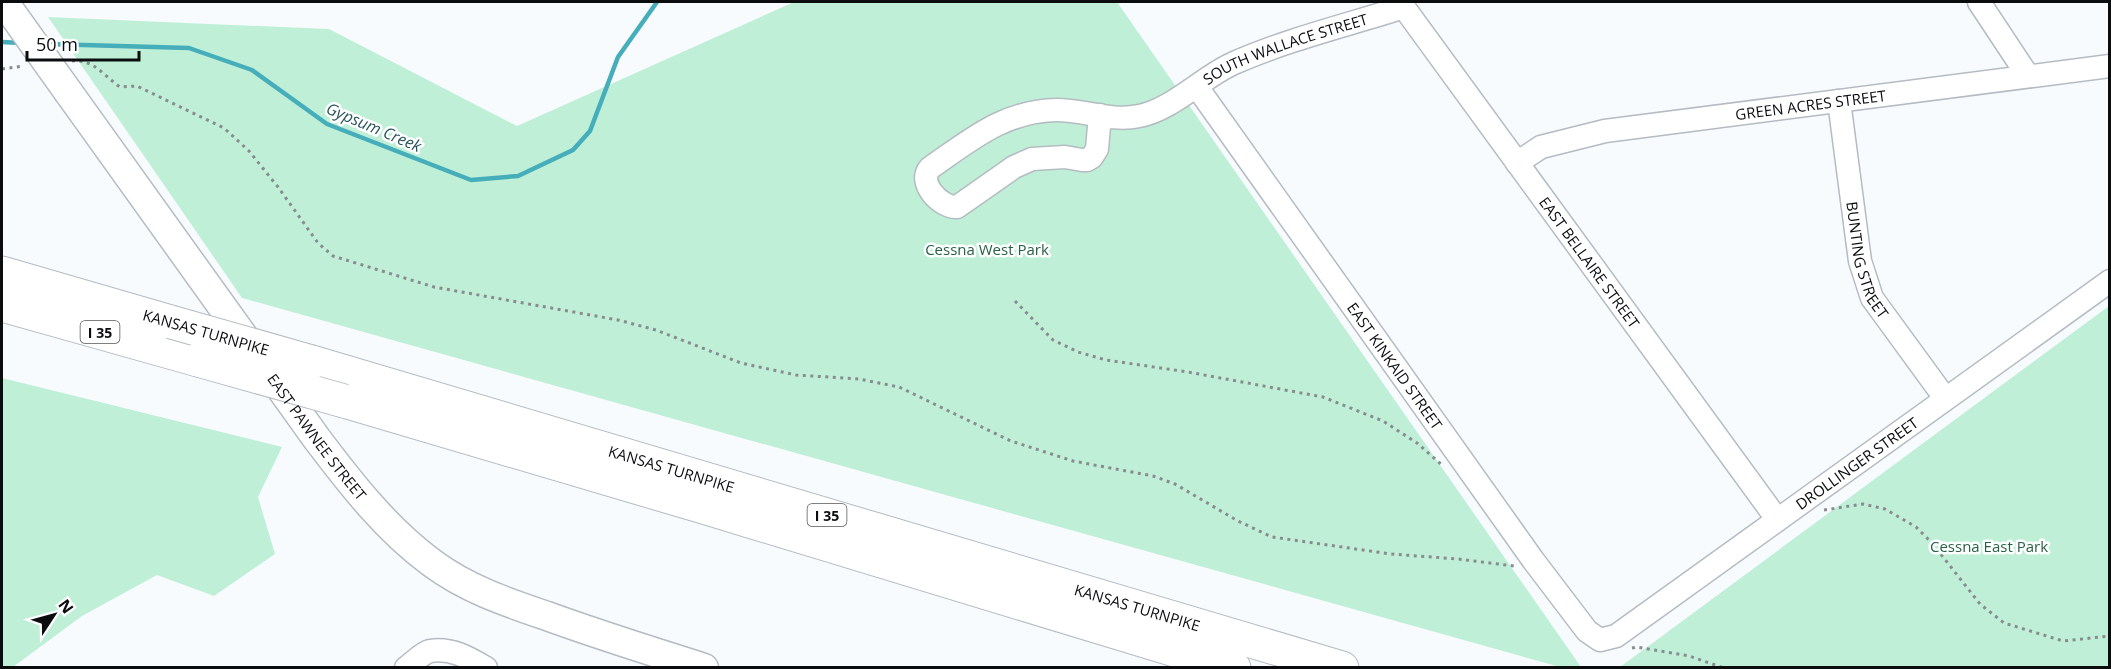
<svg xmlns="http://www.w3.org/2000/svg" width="2111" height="669" viewBox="0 0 2111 669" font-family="'Open Sans',sans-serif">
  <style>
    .green { fill: #bff0d7 }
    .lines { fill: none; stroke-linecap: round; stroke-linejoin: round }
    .stream { stroke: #46adba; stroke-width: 4.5 }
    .minor-casing { stroke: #b5bbc3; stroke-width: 25 }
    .major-casing { stroke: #b5bbc3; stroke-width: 31 }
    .highway-casing { stroke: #b5bbc3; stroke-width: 35 }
    .path { stroke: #898c8e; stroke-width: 3; stroke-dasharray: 3 4.5; stroke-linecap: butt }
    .minor { stroke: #fff; stroke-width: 22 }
    .major { stroke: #fff; stroke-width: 28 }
    .highway { stroke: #fff; stroke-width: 33 }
    .major-bridge-casing { stroke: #b5bbc3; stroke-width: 31; stroke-linecap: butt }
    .highway-bridge-casing { stroke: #b5bbc3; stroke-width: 35; stroke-linecap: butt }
    .major-bridge { stroke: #fff; stroke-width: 28 }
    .highway-bridge { stroke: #fff; stroke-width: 33 }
    .labels { text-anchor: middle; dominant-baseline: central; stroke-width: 5; stroke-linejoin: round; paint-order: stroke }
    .shield { fill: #fff; stroke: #545556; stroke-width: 1.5 }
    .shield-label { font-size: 14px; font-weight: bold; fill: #0a0c0e }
    .street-label { font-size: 15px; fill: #0a0c0e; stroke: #fff }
    .park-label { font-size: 15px; fill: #266147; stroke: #fff }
    .water-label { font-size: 16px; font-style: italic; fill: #28555b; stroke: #fff }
  </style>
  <rect width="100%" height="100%" fill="#f8fbfe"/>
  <!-- green -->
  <path class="green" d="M 794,2 L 1117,2 L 1581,667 L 1560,667 L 242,298 L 48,17 L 329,29 L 517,126 Z
    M 2109,306 L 2109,667 L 1620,667 Z
    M 2,378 L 282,447 L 258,497 L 275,554 L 214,596 L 157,575 L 82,616 L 13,667 L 2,667 Z"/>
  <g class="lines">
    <!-- stream -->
    <path class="stream" d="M 2,42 L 21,43
      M 48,44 L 189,48 L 252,70 L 327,124 L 471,180 L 518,176 L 573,150 L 590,131 L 618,57 L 657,2"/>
    <!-- minor casing -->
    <g class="minor-casing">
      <g id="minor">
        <path id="s1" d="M 1400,2 L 1777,519"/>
        <path d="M 1979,2 L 2028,76"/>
        <path id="s2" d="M 1197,87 L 1533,560 L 1587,631 L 1600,640 L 1616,636 L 2110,281"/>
        <path id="s3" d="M 1839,101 L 1860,261 L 1872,298 L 1945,398"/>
        <path id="s4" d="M 1100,115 L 1097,149 L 1092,157 L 1087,160 L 1082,160 L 1065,157 L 1032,159 L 1014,167 L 957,207 C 940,208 917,182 930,168 C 972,139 1004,111 1057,110 C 1084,110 1112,122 1139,116 C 1172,110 1204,76 1234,63 C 1289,39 1347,25 1404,7"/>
        <path id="s5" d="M 1517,163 L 1541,147 L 1605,131 L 2110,66"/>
        <path d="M 406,668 C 413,663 422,653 430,651 C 451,647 469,658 486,668"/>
      </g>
    </g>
    <!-- major casing -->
    <g class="major-casing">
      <g id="major">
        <path id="s6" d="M 69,93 L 317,439 C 351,484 386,529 432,563 C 467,589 506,602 547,616 C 599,635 651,651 704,668"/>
      </g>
    </g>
    <!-- highway casing -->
    <g class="highway-casing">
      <g id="highway">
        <path d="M 2,273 L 171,322"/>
        <path d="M 2,305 L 198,360"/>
        <path id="s7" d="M 312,362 L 1342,668"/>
        <path d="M 344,401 L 700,506 L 1234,668"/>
      </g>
    </g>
    <!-- path -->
    <path class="path" d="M 72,61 C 94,59 104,76 120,87 L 137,86 L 224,128 L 249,151 L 278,187 L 318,243 L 333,256 L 434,287 L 618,320 L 656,330 L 741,363 L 796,375 L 859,379 L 899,387 L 1011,441 L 1073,461 L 1153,476 L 1175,484 L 1238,521 L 1272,537 L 1391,554 L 1458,559 L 1514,566
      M 2,69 L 24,66
      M 1015,301 L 1053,340 L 1078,352 L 1106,360 L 1188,372 L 1323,397 L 1383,421 L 1417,443 L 1442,465
      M 1824,510 L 1863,504 L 1885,509 L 1916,527 L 1932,543 L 1980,604 L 2004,623 L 2063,641 L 2110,636
      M 1632,648 L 1637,647 L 1689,656 L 1724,668"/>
    <!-- minor -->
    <use href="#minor" class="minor"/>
    <!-- major -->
    <use href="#major" class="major"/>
    <!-- highway -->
    <use href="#highway" class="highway"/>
    <!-- major-bridge casing -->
    <g class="major-bridge-casing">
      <path id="major-bridge" d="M 4,2 L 69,93"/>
    </g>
    <!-- highway-bridge casing -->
    <g class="highway-bridge-casing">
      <path id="highway-bridge" d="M 171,322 L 312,362
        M 198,360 L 344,401"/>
    </g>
    <!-- major-bridge -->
    <use href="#major-bridge" class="major-bridge"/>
    <!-- highway-bridge -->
    <use href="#highway-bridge" class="highway-bridge"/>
  </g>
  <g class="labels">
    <!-- shield labels -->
    <g class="shield">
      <rect x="80.5" y="321" width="39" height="22" rx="4.5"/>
      <rect x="807.5" y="504" width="39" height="22" rx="4.5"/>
    </g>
    <g class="shield-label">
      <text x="100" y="332">I 35</text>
      <text x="827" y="515">I 35</text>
    </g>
    <!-- street labels -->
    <g class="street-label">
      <text stroke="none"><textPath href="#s4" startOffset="638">SOUTH WALLACE STREET</textPath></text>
      <text stroke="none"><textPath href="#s5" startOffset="302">GREEN ACRES STREET</textPath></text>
      <text stroke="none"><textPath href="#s3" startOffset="162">BUNTING STREET</textPath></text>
      <text stroke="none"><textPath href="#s1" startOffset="322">EAST BELLAIRE STREET</textPath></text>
      <text transform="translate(206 332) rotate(16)">KANSAS TURNPIKE</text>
      <text stroke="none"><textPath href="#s2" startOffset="342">EAST KINKAID STREET</textPath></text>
      <text stroke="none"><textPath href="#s6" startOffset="424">EAST PAWNEE STREET</textPath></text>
      <text stroke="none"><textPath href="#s2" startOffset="998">DROLLINGER STREET</textPath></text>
      <text stroke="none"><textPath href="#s7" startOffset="375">KANSAS TURNPIKE</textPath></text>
      <text stroke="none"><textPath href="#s7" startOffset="861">KANSAS TURNPIKE</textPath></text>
    </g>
    <!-- park labels -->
    <g class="park-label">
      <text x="987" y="249">Cessna West Park</text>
      <text x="1989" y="546">Cessna East Park</text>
    </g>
    <!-- water labels -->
    <g class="water-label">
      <text transform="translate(374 127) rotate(23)">Gypsum Creek</text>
    </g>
  </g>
  <!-- border -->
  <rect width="2111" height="669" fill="none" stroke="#0a0c0e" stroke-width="6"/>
  <!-- north arrow -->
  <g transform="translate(54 615) rotate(54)" stroke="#ffffff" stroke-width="4.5" paint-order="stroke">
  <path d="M0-4.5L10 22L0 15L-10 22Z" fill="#0a0c0e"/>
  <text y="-9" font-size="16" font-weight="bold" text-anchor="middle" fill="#0a0c0e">N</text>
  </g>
  <!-- scale -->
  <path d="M27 51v9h112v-9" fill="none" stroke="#0a0c0e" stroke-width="3"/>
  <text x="36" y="51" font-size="18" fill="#0a0c0e" stroke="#ffffff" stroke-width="4.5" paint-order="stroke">50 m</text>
</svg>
